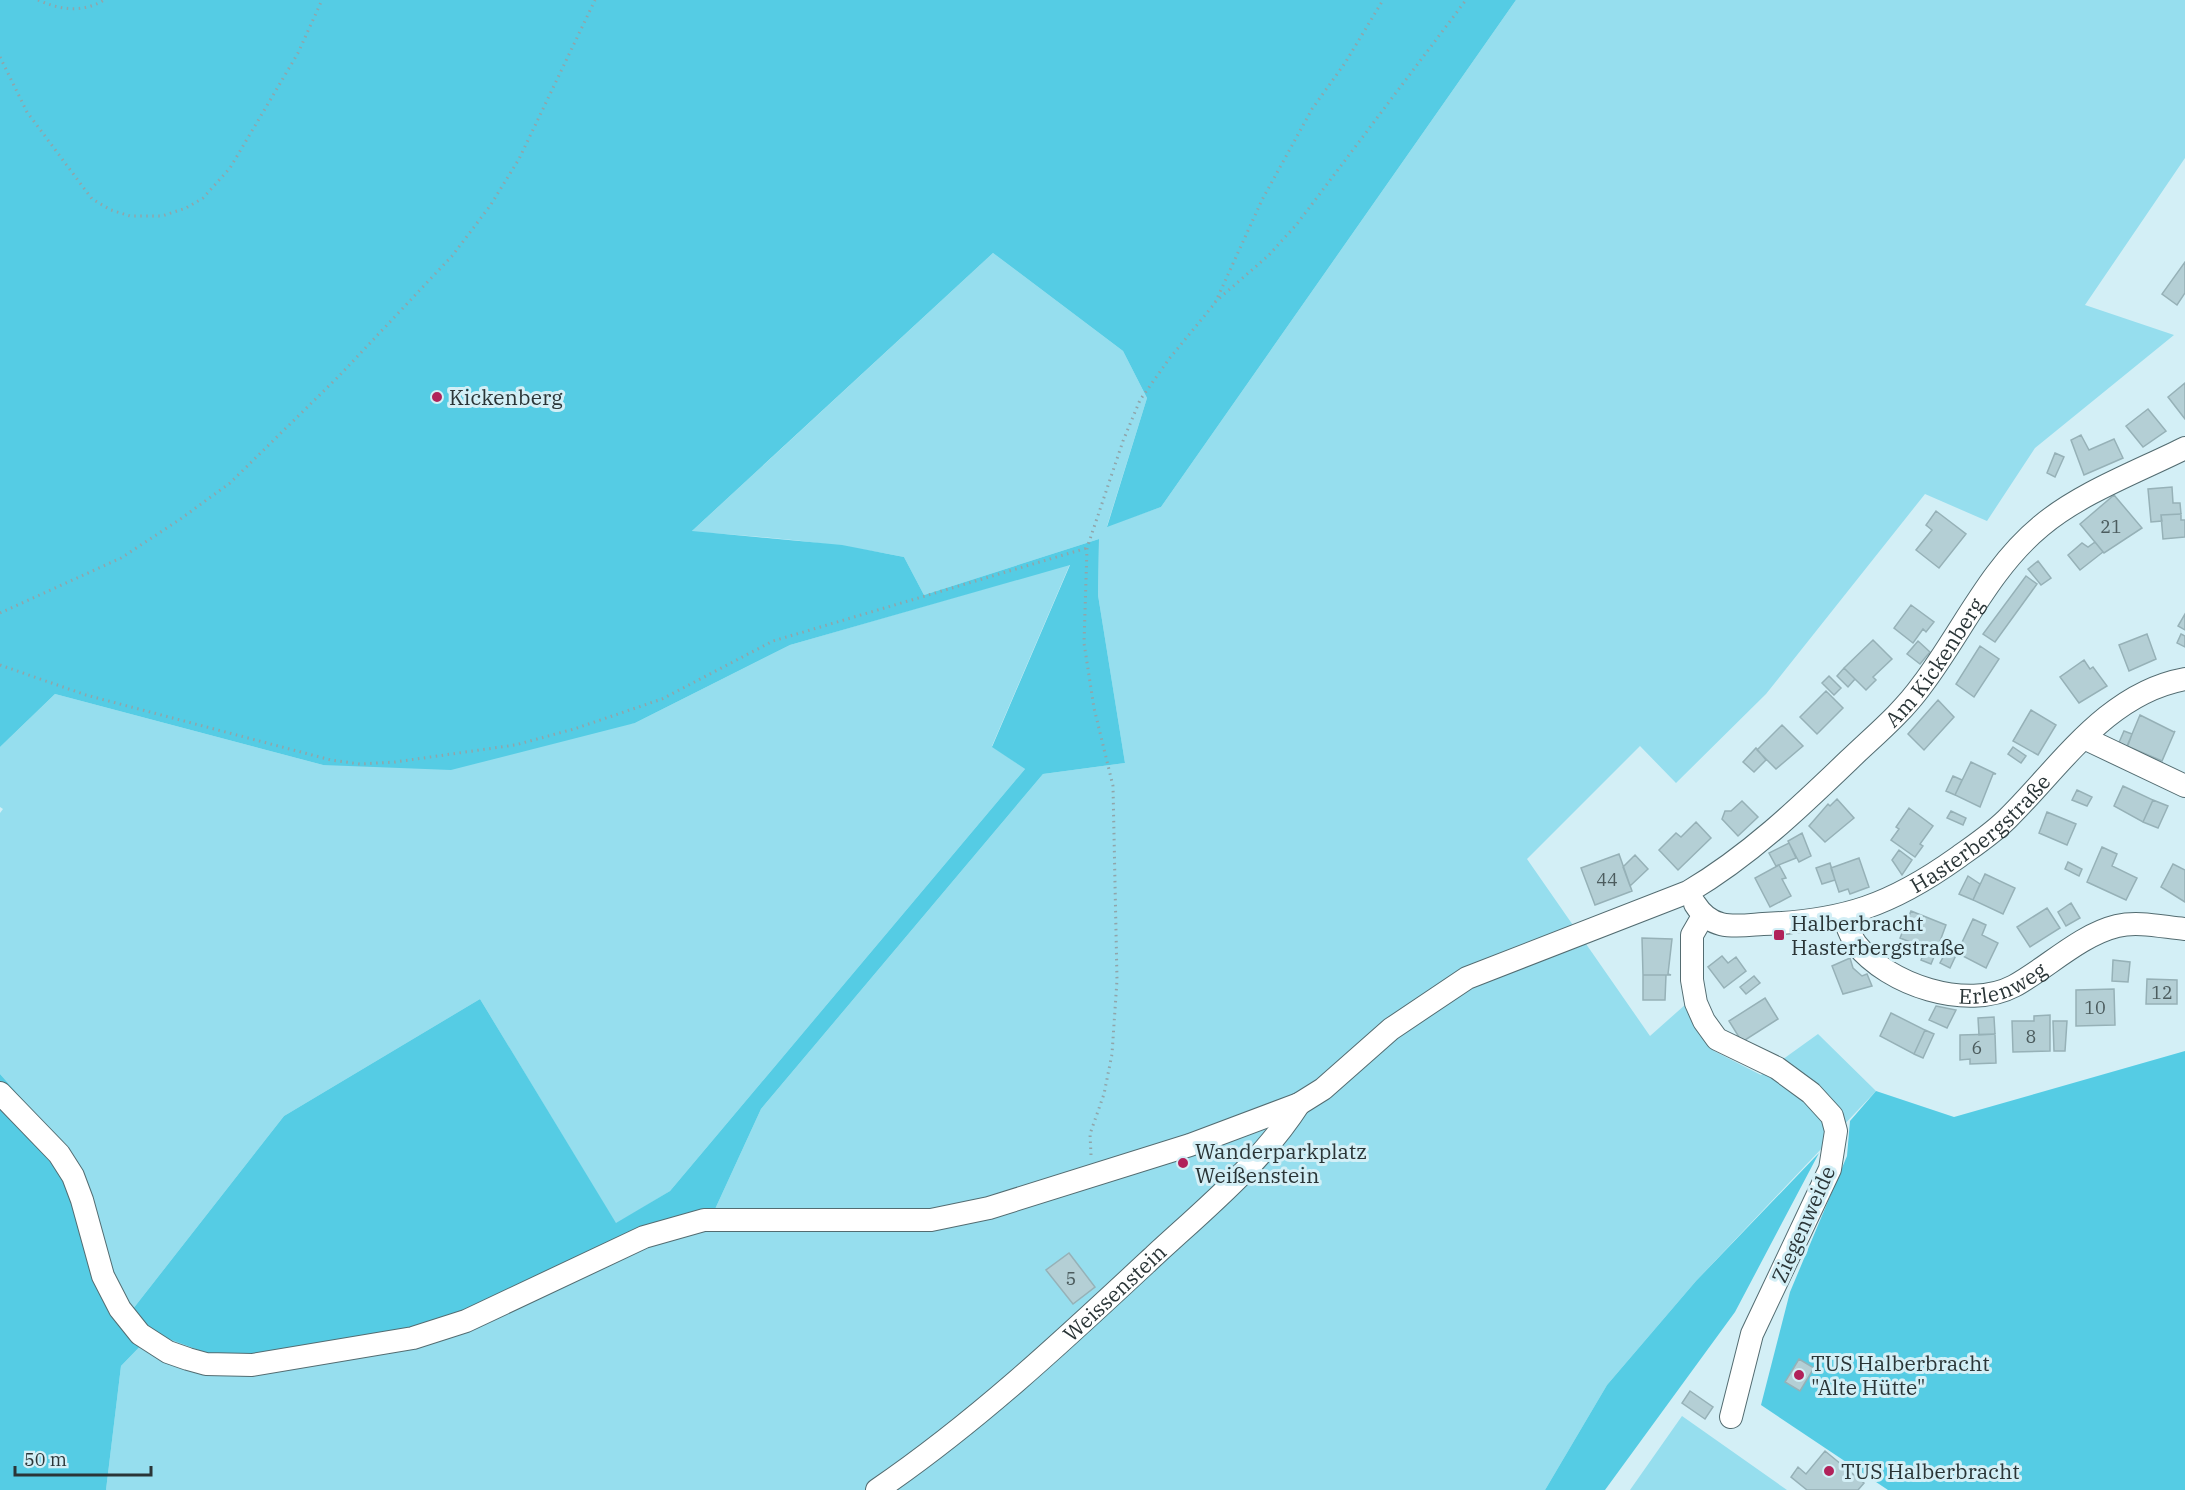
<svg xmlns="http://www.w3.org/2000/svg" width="2185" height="1490" viewBox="0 0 2185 1490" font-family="'IBM Plex Serif',serif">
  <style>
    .green { fill: #96deee }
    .forest { fill: #55cce4 }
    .building { fill: #b4cfd5; stroke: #96b1b7; stroke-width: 1.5 }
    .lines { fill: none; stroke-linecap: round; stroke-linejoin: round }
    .minor-casing { stroke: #536c71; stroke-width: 24 }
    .path { stroke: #90a5aa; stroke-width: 3; stroke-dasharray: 1.5 4.5; stroke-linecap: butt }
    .minor { stroke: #fff; stroke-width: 22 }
    .poi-dot { fill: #b1225a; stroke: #d3eff6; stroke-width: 2 }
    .labels { text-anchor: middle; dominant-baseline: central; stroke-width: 6; stroke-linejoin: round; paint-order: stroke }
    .number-label { font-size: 18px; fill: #4c5c5e }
    .poi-label { font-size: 21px; fill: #2a3537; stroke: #d3eff6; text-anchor: start }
    .street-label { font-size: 21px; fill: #2a3537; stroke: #d3eff6 }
  </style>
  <rect width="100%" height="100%" fill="#d3eff6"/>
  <!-- green -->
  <path class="green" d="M 1516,0 L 2185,0 L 2185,158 L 2085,305 L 2174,335 L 2035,448 L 1987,521 L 1925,494 L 1766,694 L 1676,783 L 1640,746 L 1527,859 L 1650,1036 L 1686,1004 L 1698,1027 L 1714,1051 L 1761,1075 L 1818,1034 L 1876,1091 L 1696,1281 L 1607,1385 L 1545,1490 L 106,1490 L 121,1366 L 153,1333 L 644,1247 L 705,1231 L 761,1109 L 1043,774 L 1125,763 L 1098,595 L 1099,539 L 924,595 L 904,557 C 833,543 763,536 691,532 L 993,253 L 1123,351 L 1147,398 L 1107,526 L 1161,507 Z
    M 1070,564 L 992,746 L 1025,769 L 670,1191 L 616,1224 L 480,999 L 284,1116 L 129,1314 L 76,1160 L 0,1074 L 0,813 L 3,809 L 0,807 L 0,747 L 55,694 L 323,765 L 635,723 L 790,645 Z
    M 1682,1416 L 1787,1490 L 1630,1490 Z"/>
  <!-- forest -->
  <path class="forest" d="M 0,0 L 1516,0 L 1161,507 L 1107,527 L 1147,398 L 1123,351 L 993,253 L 692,531 L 842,545 L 904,557 L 924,595 L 1099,539 L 1098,595 L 1125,763 L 1043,774 L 761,1109 L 705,1231 L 644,1247 L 466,1319 L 223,1359 L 153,1333 L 121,1366 L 106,1490 L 0,1490 L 0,1074 L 76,1160 L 129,1314 L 284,1116 L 480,999 L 616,1223 L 670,1191 L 1025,769 L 992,747 L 1070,565 L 790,645 L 635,723 L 451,770 L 323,765 L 55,694 L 0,747 Z
    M 2185,1051 L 2185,1490 L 1888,1490 L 1761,1405 L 1790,1292 L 1847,1156 L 1850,1121 L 1876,1091 L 1954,1117 Z
    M 1819,1153 L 1735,1312 L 1605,1490 L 1545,1490 L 1607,1385 L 1696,1281 Z"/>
  <!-- building -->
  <path class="building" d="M 2185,262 L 2185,293 L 2177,305 L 2162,294 Z
    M 2185,383 L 2185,419 L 2168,397 Z
    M 2148,409 L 2166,431 L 2143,447 L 2126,426 Z
    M 2081,435 L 2089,450 L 2114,439 L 2123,458 L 2084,475 L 2071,440 Z
    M 2055,453 L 2064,457 L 2055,477 L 2047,473 Z
    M 2172,487 L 2173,503 L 2180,503 L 2181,514 L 2161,515 L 2162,521 L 2151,522 L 2148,489 Z
    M 2114,495 L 2142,528 L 2104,553 L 2080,524 Z
    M 1936,511 L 1966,534 L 1939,568 L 1916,550 L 1932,530 L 1926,525 Z
    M 2181,514 L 2181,520 L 2185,520 L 2185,537 L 2163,539 L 2161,515 Z
    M 2095,542 L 2103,552 L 2080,570 L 2068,555 L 2082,543 L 2088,547 Z
    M 2038,561 L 2051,578 L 2041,585 L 2028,569 Z
    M 2026,576 L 2037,584 L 1995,642 L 1983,634 Z
    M 1911,605 L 1934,622 L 1926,632 L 1923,629 L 1913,643 L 1894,628 Z
    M 2185,614 L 2185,630 L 2178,626 Z
    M 2147,634 L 2156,659 L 2129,671 L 2119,645 Z
    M 2181,634 L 2185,636 L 2185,647 L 2177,643 Z
    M 1873,640 L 1892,659 L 1873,677 L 1876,680 L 1866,690 L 1844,668 Z
    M 1918,641 L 1930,652 L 1920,664 L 1907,654 Z
    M 1980,646 L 1999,659 L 1974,697 L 1956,684 Z
    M 2084,660 L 2090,669 L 2093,667 L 2107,686 L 2079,703 L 2060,677 Z
    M 1844,668 L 1855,679 L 1848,687 L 1837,676 Z
    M 1829,676 L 1841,688 L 1834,695 L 1822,683 Z
    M 1826,691 L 1843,708 L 1817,734 L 1800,717 Z
    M 1938,700 L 1954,717 L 1924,750 L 1908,734 Z
    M 2031,710 L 2056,725 L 2038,755 L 2013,741 Z
    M 2140,715 L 2174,732 L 2175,731 L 2162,761 L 2127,746 Z
    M 1782,725 L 1803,746 L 1776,769 L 1757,750 Z
    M 2124,731 L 2132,734 L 2126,751 L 2117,747 Z
    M 2013,747 L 2026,756 L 2021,763 L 2008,754 Z
    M 1756,748 L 1766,760 L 1754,772 L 1743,762 Z
    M 1971,762 L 1996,774 L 1993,774 L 1980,807 L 1955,795 Z
    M 1953,776 L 1962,780 L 1955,795 L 1946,791 Z
    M 2123,786 L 2153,800 L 2143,822 L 2114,806 Z
    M 2077,790 L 2092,797 L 2087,806 L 2072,800 Z
    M 1837,799 L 1854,818 L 1825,842 L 1809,826 L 1828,804 L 1830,806 Z
    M 2153,800 L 2168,806 L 2158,828 L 2143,822 Z
    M 1742,801 L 1758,817 L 1738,836 L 1722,819 L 1725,811 L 1731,811 Z
    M 1909,808 L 1933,826 L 1920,844 L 1923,846 L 1915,857 L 1891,840 L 1899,829 L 1896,827 Z
    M 1951,811 L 1966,818 L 1963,825 L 1947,818 Z
    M 2047,812 L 2076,824 L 2067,845 L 2039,833 Z
    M 1696,822 L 1711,838 L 1678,870 L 1659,850 L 1676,833 L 1681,837 Z
    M 1802,833 L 1811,856 L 1799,862 L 1788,841 Z
    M 1789,843 L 1796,858 L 1776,866 L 1769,853 Z
    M 2102,847 L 2117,854 L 2112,866 L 2137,878 L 2126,900 L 2087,882 Z
    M 1899,850 L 1912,860 L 1902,875 L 1892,860 Z
    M 1619,854 L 1632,891 L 1595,905 L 1581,868 Z
    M 1635,855 L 1648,869 L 1630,886 L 1623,867 Z
    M 1859,858 L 1869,887 L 1850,894 L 1848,889 L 1839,892 L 1831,868 Z
    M 2068,862 L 2082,869 L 2079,876 L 2065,869 Z
    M 1830,863 L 1835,880 L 1822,884 L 1816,868 Z
    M 2173,864 L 2185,870 L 2185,902 L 2161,887 Z
    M 1779,865 L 1786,878 L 1782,879 L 1791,896 L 1770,907 L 1755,878 Z
    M 1985,874 L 2015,888 L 2003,914 L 1973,900 Z
    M 1968,876 L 1980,884 L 1973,900 L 1959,894 Z
    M 2071,903 L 2080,918 L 2066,926 L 2058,912 Z
    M 2047,908 L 2060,928 L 2030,947 L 2017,927 Z
    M 1911,911 L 1946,925 L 1936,952 L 1900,938 Z
    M 1973,919 L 1986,925 L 1982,935 L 1998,943 L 1986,968 L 1957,953 Z
    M 1642,938 L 1672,939 L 1668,974 L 1671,975 L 1643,975 Z
    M 1926,948 L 1936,952 L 1931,964 L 1921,960 Z
    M 1948,948 L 1957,953 L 1950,968 L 1940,963 Z
    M 1722,956 L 1728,963 L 1736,957 L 1746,971 L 1724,988 L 1708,967 Z
    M 1850,958 L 1853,968 L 1862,976 L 1867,974 L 1872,986 L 1843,994 L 1832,966 Z
    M 2113,960 L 2130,962 L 2128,982 L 2112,981 Z
    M 1643,975 L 1666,975 L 1665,1000 L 1643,1000 Z
    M 1754,976 L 1760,983 L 1746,994 L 1740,987 Z
    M 2147,979 L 2177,980 L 2177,1004 L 2146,1004 Z
    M 2114,989 L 2115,1025 L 2076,1026 L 2076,990 Z
    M 1765,998 L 1778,1019 L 1742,1042 L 1729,1021 Z
    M 1936,1006 L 1956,1010 L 1947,1028 L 1929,1020 Z
    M 1891,1013 L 1925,1030 L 1914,1054 L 1880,1036 Z
    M 2050,1015 L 2050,1051 L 2013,1052 L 2012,1021 L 2034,1021 L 2034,1016 Z
    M 1994,1017 L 1995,1034 L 1979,1035 L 1978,1018 Z
    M 2053,1021 L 2067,1021 L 2065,1051 L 2054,1051 Z
    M 1925,1030 L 1934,1034 L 1923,1058 L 1914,1054 Z
    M 1995,1034 L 1996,1063 L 1970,1064 L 1970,1059 L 1960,1060 L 1960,1035 Z
    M 1069,1253 L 1095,1287 L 1073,1304 L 1046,1270 Z
    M 1799,1359 L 1814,1368 L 1800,1391 L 1785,1382 Z
    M 1690,1391 L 1713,1407 L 1705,1419 L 1682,1403 Z
    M 1825,1451 L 1864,1483 L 1858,1490 L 1807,1490 L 1791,1477 L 1798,1467 L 1806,1474 Z"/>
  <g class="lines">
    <!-- minor casing -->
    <g class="minor-casing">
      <g id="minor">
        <path d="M 2084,738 L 2185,786"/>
        <path id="s1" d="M 1695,904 C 1712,931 1735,926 1763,924 C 1844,921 1891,905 1957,858 C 1975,845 1995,832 2010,816 C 2062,764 2108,693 2185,679"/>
        <path id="s2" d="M 1842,915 C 1847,924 1850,936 1856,944 C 1888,985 1967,1011 2014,986 C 2047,968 2080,935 2117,926 C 2138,921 2163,927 2185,929"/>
        <path d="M 1703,916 L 1692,935 L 1692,980 L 1696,1003 L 1704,1021 L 1717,1039 L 1777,1068 L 1811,1093 L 1832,1116 L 1836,1131 L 1830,1169 L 1752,1334 L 1731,1417"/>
        <path id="s3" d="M 0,1093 L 59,1154 L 73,1176 L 82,1200 L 103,1276 L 120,1309 L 140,1334 L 168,1352 L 188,1359 L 206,1364 L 252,1365 L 413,1338 L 466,1321 L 644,1237 L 704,1220 L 931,1220 L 989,1208 L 1190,1145 L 1299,1104 L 1323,1089 L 1391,1029 L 1467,978 L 1688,892 C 1749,856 1799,808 1849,760 C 1874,736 1902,713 1922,685 C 1962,632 1989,569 2041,526 C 2080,493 2139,471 2185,448"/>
        <path id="s4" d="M 877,1490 C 978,1421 1066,1338 1155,1255 C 1206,1208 1261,1163 1299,1104"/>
      </g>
    </g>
    <!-- path -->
    <path class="path" d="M 38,0 C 60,10 83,13 104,0
      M 0,57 L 27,112 L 92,199 L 111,210 L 130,216 L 162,216 L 186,208 L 203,198 L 230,168 L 298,53 L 322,0
      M 1215,302 L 1268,256 L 1297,224 L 1466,0
      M 0,613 L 121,558 L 179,520 L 230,483 L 339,376 L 452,256 L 490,206 L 519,159 L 595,0
      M 0,665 L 86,695 L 331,760 L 360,764 L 395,762 L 515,745 L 574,729 L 662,699 L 773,641 L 1087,548
      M 1091,1155 L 1090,1134 L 1104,1094 L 1112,1054 L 1117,980 L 1113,786 L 1094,708 L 1084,643 L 1087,548 L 1123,441 L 1140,400 L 1169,359 L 1215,303 L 1262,200 L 1312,109 L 1345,63 L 1383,0"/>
    <!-- minor -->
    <use href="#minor" class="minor"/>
  </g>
  <!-- markers -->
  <g class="poi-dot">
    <circle cx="437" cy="397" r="6"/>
    <rect x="1773" y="929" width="12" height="12" rx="3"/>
    <circle cx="1183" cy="1163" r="6"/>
    <circle cx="1799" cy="1375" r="6"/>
    <circle cx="1829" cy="1471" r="6"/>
  </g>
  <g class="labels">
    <!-- number labels -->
    <g class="number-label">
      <text x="2111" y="526">21</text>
      <text x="1607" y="879">44</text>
      <text x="2162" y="992">12</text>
      <text x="2095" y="1007">10</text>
      <text x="2031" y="1036">8</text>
      <text x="1977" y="1047">6</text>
      <text x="1071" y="1278">5</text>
    </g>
    <!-- poi labels -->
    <g class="poi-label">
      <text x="449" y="397">Kickenberg</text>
      <text x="1791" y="923">Halberbracht<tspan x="1791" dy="24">Hasterbergstraße</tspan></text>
      <text x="1195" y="1151">Wanderparkplatz<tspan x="1195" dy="24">Weißenstein</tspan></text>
      <text x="1811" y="1363">TUS Halberbracht<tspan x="1811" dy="24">"Alte Hütte"</tspan></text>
      <text x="1841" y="1471">TUS Halberbracht</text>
    </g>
    <!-- street labels -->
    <g class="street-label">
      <text stroke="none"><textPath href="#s3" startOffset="2282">Am Kickenberg</textPath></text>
      <text stroke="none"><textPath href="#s1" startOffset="318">Hasterbergstraße</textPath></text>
      <text stroke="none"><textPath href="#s2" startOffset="196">Erlenweg</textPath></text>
      <text transform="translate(1803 1224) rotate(-66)">Ziegenweide</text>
      <text stroke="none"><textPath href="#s4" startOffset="309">Weissenstein</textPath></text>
    </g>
  </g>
  <!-- scale -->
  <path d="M15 1466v9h136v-9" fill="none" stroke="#2a3537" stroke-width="3"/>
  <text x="24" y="1466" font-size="18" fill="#2a3537" stroke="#d3eff6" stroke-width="4.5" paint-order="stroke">50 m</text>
</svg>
